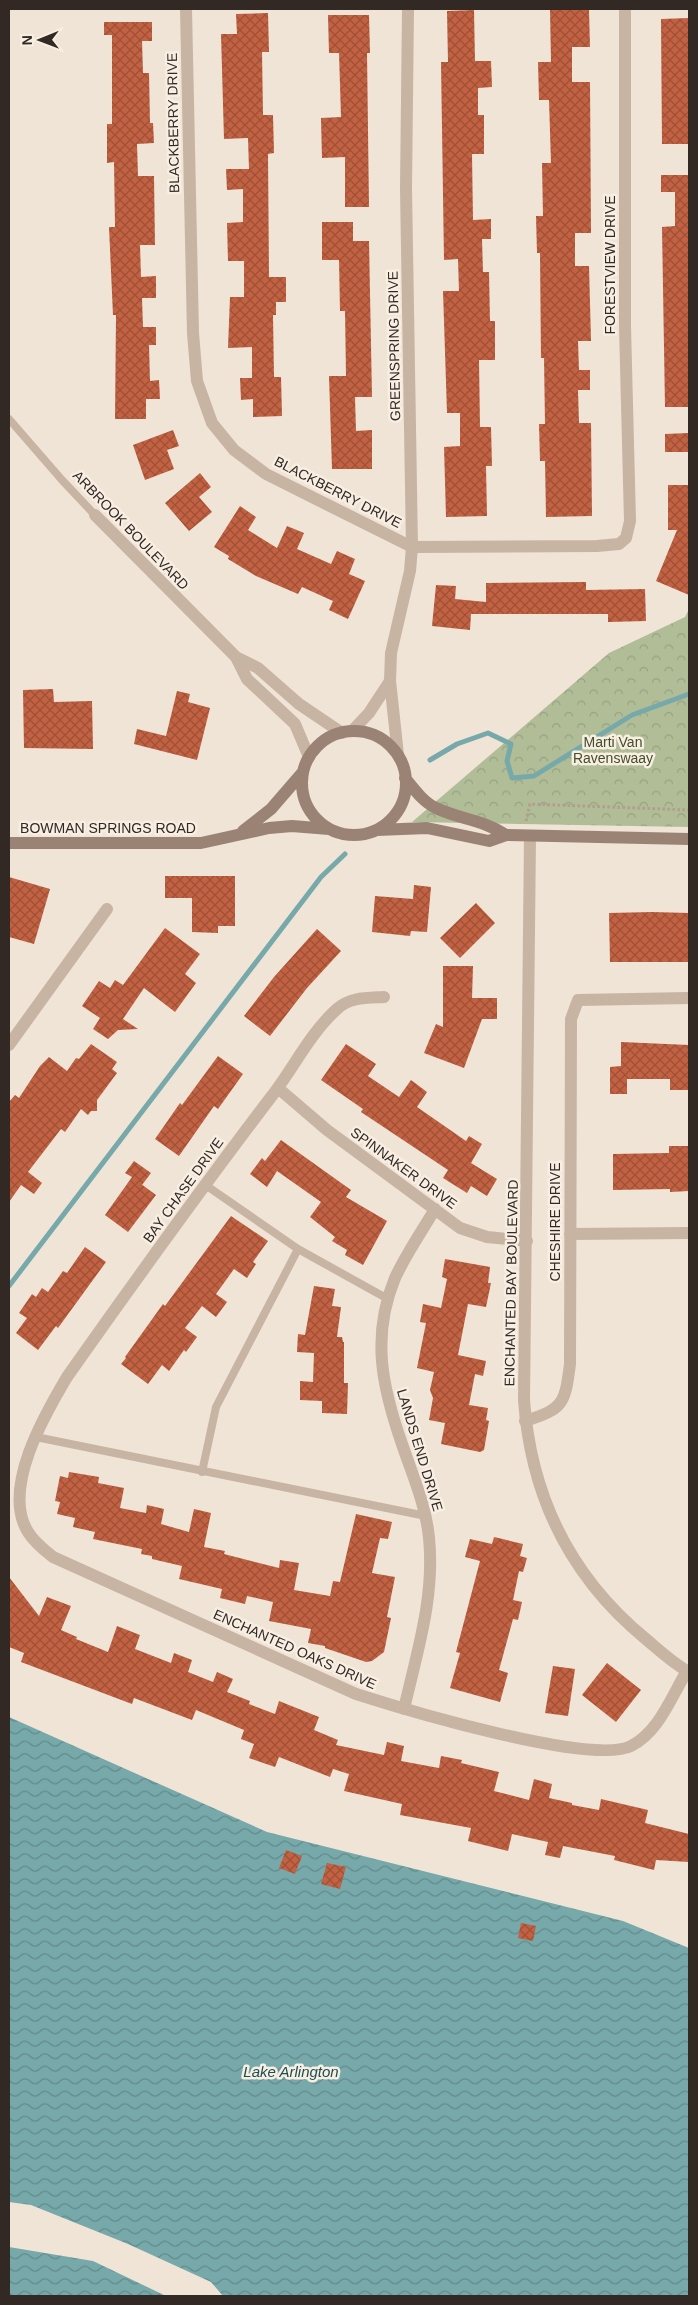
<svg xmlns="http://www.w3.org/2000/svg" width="698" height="2305" viewBox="0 0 698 2305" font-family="Helvetica,sans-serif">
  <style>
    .park { fill: url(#park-crowns) }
    .water { fill: url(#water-waves) }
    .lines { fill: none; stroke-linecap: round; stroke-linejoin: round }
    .stream { stroke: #77a9ab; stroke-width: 5 }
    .building { fill: url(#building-cross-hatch) }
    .path { stroke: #b29e8e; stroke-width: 3; stroke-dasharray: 2.5 2.5; stroke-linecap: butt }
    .lane { stroke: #c7b4a3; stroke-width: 8 }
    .street { stroke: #c7b4a3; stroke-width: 12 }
    .secondary { stroke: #9a8375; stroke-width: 12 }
    .labels { text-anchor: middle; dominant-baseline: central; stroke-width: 5; stroke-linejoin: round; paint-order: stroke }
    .street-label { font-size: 14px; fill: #322925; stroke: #f8eee2 }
    .park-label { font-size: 14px; fill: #414f2a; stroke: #f8eee2 }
    .water-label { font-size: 15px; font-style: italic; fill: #1c4e52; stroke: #f8eee2 }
  </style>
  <defs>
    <pattern id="park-crowns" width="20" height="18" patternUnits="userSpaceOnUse" patternTransform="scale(1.25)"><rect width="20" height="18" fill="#b0bd97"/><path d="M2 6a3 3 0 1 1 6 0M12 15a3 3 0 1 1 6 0" fill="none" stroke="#98a282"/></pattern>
    <pattern id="water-waves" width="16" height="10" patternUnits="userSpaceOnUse" patternTransform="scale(1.25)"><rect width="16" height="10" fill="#77a9ab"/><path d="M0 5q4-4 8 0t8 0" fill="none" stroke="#628a8b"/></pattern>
    <pattern id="building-cross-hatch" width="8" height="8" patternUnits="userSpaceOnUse" patternTransform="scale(1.25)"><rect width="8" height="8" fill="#c26242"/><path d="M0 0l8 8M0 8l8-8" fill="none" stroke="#9e5137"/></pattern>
  </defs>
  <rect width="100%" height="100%" fill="#efe4d6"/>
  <!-- park -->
  <path class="park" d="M 689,609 L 689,827 L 412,822 L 609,653 L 685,617 Z"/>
  <!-- water -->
  <path class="water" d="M 9,1717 L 267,1832 L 623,1921 L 689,1948 L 689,2296 L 223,2296 L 211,2282 L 128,2244 L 31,2205 L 9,2202 Z
    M 9,2247 L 93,2261 L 166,2296 L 9,2296 Z"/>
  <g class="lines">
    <!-- stream -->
    <path class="stream" d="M 430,760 L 457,744 L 488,733 L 511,744 L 507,761 L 512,778 L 534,776 L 632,715 L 689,694
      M 9,1286 L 321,877 L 345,854"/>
  </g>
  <!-- building -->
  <path class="building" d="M 474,10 L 475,61 L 491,61 L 492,87 L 478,88 L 478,115 L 484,115 L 484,154 L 472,154 L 473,220 L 491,219 L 491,239 L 482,239 L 483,272 L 489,272 L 490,321 L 495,321 L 495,360 L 479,360 L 480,427 L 491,427 L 492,466 L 486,466 L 487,516 L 446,517 L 444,447 L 460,446 L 460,413 L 447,413 L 443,291 L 459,291 L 458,259 L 444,260 L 441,62 L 448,62 L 447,11 Z
    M 550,10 L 589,10 L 590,47 L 572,47 L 572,82 L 590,82 L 591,233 L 575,233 L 575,266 L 589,266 L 591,341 L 578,341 L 579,370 L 590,370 L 590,390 L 578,390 L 579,423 L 591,423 L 592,516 L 546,517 L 545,461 L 540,461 L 539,424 L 545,424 L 544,358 L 541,358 L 540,253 L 537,253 L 536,216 L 543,216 L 542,163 L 551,163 L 549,100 L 539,100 L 538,62 L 551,62 Z
    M 268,13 L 269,52 L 262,52 L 263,115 L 273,115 L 274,153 L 268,154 L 269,277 L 286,277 L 286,302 L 276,302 L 276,315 L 273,315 L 274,377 L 281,377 L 282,416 L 253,417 L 253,399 L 241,400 L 240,378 L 252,378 L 252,347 L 228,348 L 230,297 L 244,297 L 244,261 L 228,261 L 227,223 L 243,222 L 243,189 L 227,190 L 226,169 L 249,169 L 248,138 L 224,139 L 221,34 L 237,34 L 236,14 Z
    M 328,15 L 369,15 L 370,53 L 367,53 L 369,207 L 345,207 L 345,157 L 322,158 L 321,118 L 341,117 L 339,53 L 329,53 Z
    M 689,18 L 689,144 L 662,144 L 661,19 Z
    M 104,22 L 152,22 L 152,41 L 142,41 L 143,73 L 149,73 L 150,123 L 153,123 L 154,143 L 137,144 L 138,176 L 154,176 L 155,245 L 140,245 L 141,277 L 156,276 L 156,298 L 142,298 L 143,327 L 156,327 L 156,345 L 149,345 L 150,381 L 159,380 L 160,399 L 146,399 L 146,419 L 115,419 L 116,315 L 113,315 L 109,227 L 115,227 L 114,162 L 107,163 L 107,124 L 112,124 L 112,35 L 104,35 Z
    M 661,175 L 689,175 L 689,407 L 665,407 L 662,227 L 675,226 L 675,192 L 661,192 Z
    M 322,222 L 353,222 L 353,241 L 369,241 L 372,397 L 355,397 L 356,431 L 372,430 L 372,469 L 332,469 L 329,376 L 346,376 L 345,311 L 340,311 L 339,260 L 322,260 Z
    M 173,430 L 179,446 L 167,450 L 174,469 L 145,480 L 133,445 Z
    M 689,433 L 689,452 L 665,452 L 665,434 Z
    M 200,473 L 211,487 L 199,497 L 212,512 L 189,531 L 165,503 Z
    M 668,485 L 689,485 L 689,595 L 656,581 L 677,530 L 668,530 Z
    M 240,506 L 256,517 L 248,530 L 277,548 L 287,526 L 304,533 L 297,549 L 331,564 L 337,551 L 355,559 L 349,574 L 365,581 L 348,619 L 329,610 L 333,601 L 302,587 L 298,594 L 256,576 L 228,559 L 229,556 L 214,547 Z
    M 586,582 L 586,590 L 645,589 L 646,621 L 608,622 L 608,614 L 471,614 L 470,630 L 432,626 L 436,585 L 456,586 L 455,599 L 486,602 L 486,583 Z
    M 53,689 L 54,702 L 92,701 L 93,749 L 24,748 L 23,690 Z
    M 177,691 L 190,694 L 188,702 L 210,708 L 197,760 L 134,744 L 137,729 L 166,736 Z
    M 165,876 L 235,876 L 235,926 L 218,926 L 218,933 L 192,932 L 192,898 L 165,898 Z
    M 9,877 L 50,889 L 34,944 L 9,937 Z
    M 414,885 L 431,887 L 427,932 L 411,931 L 410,936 L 372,932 L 375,896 L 413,899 Z
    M 476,903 L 495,923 L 460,958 L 440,938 Z
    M 652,912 L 689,913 L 689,962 L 610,962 L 609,913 Z
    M 165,928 L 200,954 L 185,974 L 196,983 L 175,1012 L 144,988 L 123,1019 L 138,1029 L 118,1030 L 108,1039 L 93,1029 L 100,1018 L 82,1006 L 99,981 L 110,988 L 115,980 L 123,985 Z
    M 317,929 L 341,951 L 307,988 L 270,1036 L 244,1016 L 274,977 Z
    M 443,966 L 473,966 L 472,998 L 497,998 L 497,1019 L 482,1019 L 464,1068 L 424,1053 L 436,1024 L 443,1027 Z
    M 621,1042 L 689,1045 L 689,1090 L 670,1090 L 670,1079 L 627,1079 L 627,1094 L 610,1094 L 610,1067 L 621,1066 Z
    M 91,1044 L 117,1062 L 112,1069 L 117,1073 L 97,1100 L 97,1111 L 91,1111 L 88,1115 L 81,1109 L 65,1132 L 61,1129 L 28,1172 L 42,1183 L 34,1194 L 21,1185 L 9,1202 L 9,1102 L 15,1095 L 19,1098 L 40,1066 L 49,1057 L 67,1071 L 76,1058 L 79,1059 Z
    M 346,1044 L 376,1064 L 368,1076 L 399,1097 L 411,1080 L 427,1092 L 417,1107 L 466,1141 L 469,1136 L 482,1144 L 471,1163 L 497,1179 L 487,1196 L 471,1186 L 467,1193 L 443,1178 L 448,1170 L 361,1112 L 363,1109 L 321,1080 Z
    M 218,1056 L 243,1074 L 218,1109 L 214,1106 L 179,1156 L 155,1139 L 180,1103 L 182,1105 Z
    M 281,1140 L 351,1190 L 346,1197 L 387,1221 L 363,1265 L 345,1255 L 347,1250 L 332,1241 L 335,1237 L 310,1217 L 321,1202 L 277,1171 L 267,1187 L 250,1174 L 262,1158 L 265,1161 Z
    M 669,1146 L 689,1146 L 689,1191 L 670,1192 L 670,1189 L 613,1190 L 613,1154 L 669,1153 Z
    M 134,1161 L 151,1173 L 142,1185 L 133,1178 L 156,1195 L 128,1232 L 105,1215 L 132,1177 L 125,1173 Z
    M 231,1216 L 268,1241 L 253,1262 L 256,1264 L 247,1278 L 234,1269 L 216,1294 L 227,1302 L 216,1317 L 202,1306 L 185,1328 L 197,1337 L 186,1352 L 184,1350 L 169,1371 L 162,1365 L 148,1384 L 121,1364 L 126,1358 L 125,1357 L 163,1304 L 165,1306 Z
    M 85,1247 L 106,1262 L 58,1328 L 56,1326 L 38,1350 L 16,1333 L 27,1318 L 19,1313 L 32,1294 L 36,1297 L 42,1288 L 48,1292 L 63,1271 L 67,1273 Z
    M 445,1259 L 490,1267 L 488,1283 L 491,1283 L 486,1307 L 468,1304 L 458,1355 L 486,1361 L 483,1376 L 475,1374 L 469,1405 L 488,1408 L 486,1420 L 489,1421 L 484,1450 L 480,1452 L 441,1444 L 445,1423 L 429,1420 L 433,1398 L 430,1390 L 434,1372 L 417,1368 L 426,1323 L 420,1322 L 423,1304 L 441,1308 L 447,1279 L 442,1277 Z
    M 314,1286 L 335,1289 L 332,1306 L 341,1307 L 337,1337 L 342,1337 L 343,1342 L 344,1342 L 344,1383 L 348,1383 L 347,1414 L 322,1413 L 322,1401 L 300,1400 L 300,1381 L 313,1382 L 314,1353 L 297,1352 L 298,1334 L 305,1335 Z
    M 69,1472 L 99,1477 L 98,1483 L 124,1488 L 120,1508 L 146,1513 L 147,1505 L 164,1509 L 161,1524 L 189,1532 L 194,1509 L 211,1513 L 204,1547 L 225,1551 L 224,1554 L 279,1568 L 280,1560 L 299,1563 L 294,1590 L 330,1596 L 333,1581 L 340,1582 L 356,1514 L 392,1522 L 388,1539 L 380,1538 L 372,1573 L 395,1577 L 387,1617 L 391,1618 L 384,1652 L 372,1661 L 366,1662 L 325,1648 L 325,1646 L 308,1643 L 311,1629 L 269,1621 L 273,1602 L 247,1596 L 245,1604 L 220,1598 L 222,1589 L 179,1579 L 182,1566 L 152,1559 L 152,1556 L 141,1554 L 142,1549 L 93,1539 L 95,1532 L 73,1527 L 75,1518 L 57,1514 L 60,1502 L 55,1501 L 60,1476 L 68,1478 Z
    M 494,1537 L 523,1544 L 520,1556 L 527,1558 L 523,1572 L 519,1571 L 513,1600 L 522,1602 L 518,1620 L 513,1619 L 499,1670 L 508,1673 L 500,1702 L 450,1688 L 460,1653 L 456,1652 L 480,1561 L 465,1557 L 470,1539 L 492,1544 Z
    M 9,1577 L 39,1616 L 47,1597 L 71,1606 L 61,1630 L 77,1637 L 76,1639 L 108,1652 L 117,1626 L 140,1635 L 135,1649 L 171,1663 L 174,1653 L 192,1660 L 188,1672 L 213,1682 L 217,1672 L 233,1679 L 227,1692 L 250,1701 L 249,1704 L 275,1714 L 279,1701 L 319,1717 L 314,1730 L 338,1740 L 336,1745 L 384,1755 L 387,1742 L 404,1746 L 401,1761 L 439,1768 L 441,1756 L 462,1760 L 461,1763 L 499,1772 L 494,1791 L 529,1800 L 534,1779 L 552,1784 L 549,1798 L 572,1803 L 572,1805 L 599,1810 L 601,1799 L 648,1810 L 645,1823 L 689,1834 L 689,1862 L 656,1860 L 654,1870 L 614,1860 L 615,1856 L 563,1846 L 560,1858 L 545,1855 L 548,1842 L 512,1834 L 508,1851 L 468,1841 L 471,1828 L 400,1815 L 402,1804 L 344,1791 L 349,1774 L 333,1769 L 330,1777 L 279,1757 L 275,1767 L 249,1758 L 254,1744 L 241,1739 L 244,1730 L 196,1710 L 192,1720 L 134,1698 L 132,1704 L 21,1662 L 24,1653 L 9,1647 Z
    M 607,1663 L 641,1690 L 616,1722 L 582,1695 Z
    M 553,1666 L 575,1669 L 568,1716 L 545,1713 Z
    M 286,1850 L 302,1856 L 295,1874 L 279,1868 Z
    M 327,1863 L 346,1867 L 340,1889 L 321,1884 Z
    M 521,1923 L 536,1926 L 533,1941 L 518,1938 Z"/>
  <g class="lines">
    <!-- path -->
    <path class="path" d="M 526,821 L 530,804 L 689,810"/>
    <!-- lane -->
    <path class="lane" d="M 9,419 L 62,480 L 95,515
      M 204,1184 L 298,1249 L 388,1299
      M 36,1437 L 426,1516
      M 202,1472 L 216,1407 L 298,1249"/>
    <!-- street -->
    <path class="street" d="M 186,9 L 193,333 L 197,381 L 212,423 L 234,450 L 266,474 L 412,547 L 597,546 L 619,544 L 626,538 L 630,521 L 625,326 L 625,9
      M 95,515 L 236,657 L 258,668 L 299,704 L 342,733
      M 236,657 L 247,679 L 295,724 L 309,757
      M 352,731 L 369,713 L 390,681
      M 398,755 L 390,681 L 391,653 L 410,571 L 412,547 L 406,188 L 408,9
      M 530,836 L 524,1400 C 531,1498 571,1578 647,1640 C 660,1651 674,1664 689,1672
      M 384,997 C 367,998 350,997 337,1009 C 310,1033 293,1069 271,1097 C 201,1189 134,1282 67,1377 C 45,1414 1,1489 28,1532 C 34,1542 44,1550 53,1557 L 356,1694 C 403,1709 592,1766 631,1746 C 659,1732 671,1697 687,1671
      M 9,1045 L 107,909
      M 278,1088 L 327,1130 L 460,1228 L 487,1237 L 527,1241
      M 570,1234 L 689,1233
      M 525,1421 C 564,1409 565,1403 570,1364 L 571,1019 L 578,1000 L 689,998
      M 404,1709 C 417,1652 435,1597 429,1538 C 426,1505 412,1474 402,1444 C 382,1387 371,1336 395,1278 C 406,1254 422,1231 435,1209"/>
    <!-- secondary -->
    <path class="secondary" d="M302 783a52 52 0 1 1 104 0a52 52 0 1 1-104 0Z
      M 405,778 C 414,789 423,802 436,808 C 459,819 484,820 506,835
      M 377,830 L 427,828 L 489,841 L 506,835 L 689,839
      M 243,831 L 271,809 L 303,772
      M 9,843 L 201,843 L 269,828 L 292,826 L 329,829"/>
  </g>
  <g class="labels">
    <!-- street labels -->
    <g class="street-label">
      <text transform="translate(173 123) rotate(-91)">BLACKBERRY DRIVE</text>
      <text transform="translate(610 265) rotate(-90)">FORESTVIEW DRIVE</text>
      <text transform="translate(394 346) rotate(-91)">GREENSPRING DRIVE</text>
      <text transform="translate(338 492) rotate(27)">BLACKBERRY DRIVE</text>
      <text transform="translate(131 530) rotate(46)">ARBROOK BOULEVARD</text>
      <text x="108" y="828">BOWMAN SPRINGS ROAD</text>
      <text transform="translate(404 1168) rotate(36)">SPINNAKER DRIVE</text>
      <text transform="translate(183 1190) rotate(-54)">BAY CHASE DRIVE</text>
      <text transform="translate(555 1222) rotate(-90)">CHESHIRE DRIVE</text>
      <text transform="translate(511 1283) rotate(-89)">ENCHANTED BAY BOULEVARD</text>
      <text transform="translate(420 1450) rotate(73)">LANDS END DRIVE</text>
      <text transform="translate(295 1649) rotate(24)">ENCHANTED OAKS DRIVE</text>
    </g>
    <!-- park labels -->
    <g class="park-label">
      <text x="613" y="742">Marti Van<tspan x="613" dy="16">Ravenswaay</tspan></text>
    </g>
    <!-- water labels -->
    <g class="water-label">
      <text x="291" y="2071">Lake Arlington</text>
    </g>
  </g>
  <!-- border -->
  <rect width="698" height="2305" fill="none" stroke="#322925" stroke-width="20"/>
  <!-- north arrow -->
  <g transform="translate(40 40) rotate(269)" stroke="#f8eee2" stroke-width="4" paint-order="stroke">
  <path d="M0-4L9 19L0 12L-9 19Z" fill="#322925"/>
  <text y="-8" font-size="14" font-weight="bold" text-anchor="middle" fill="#322925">N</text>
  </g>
</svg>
